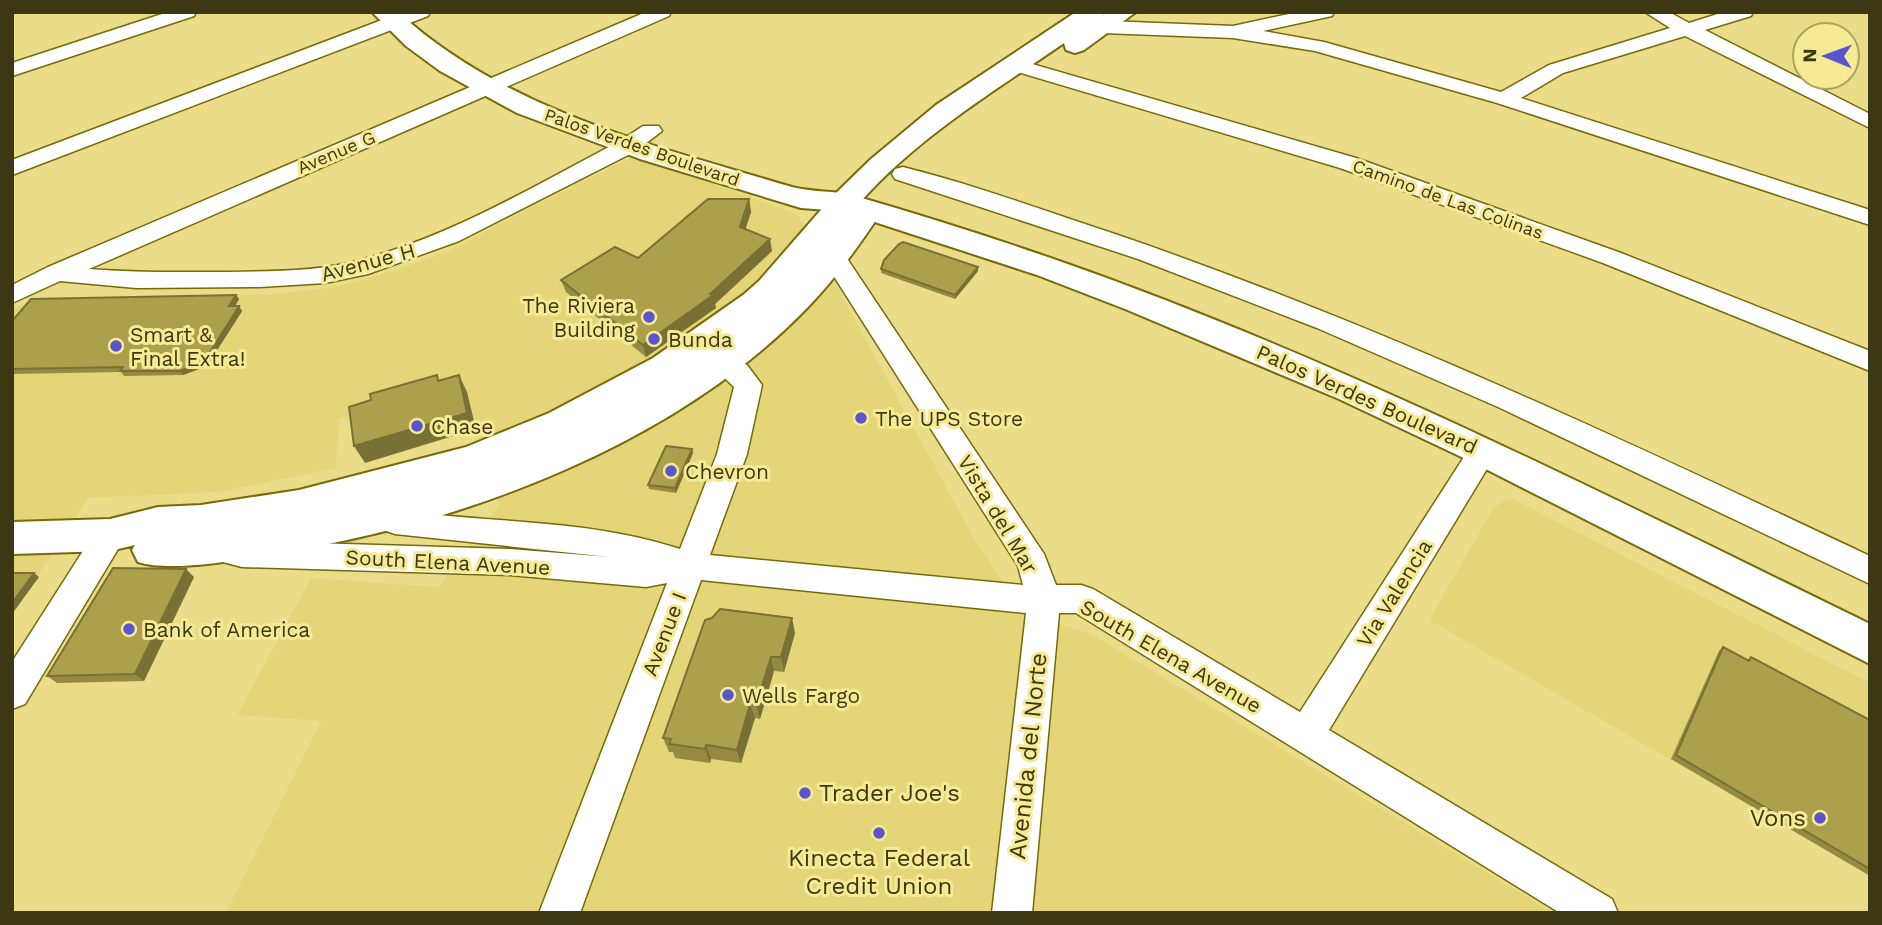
<svg xmlns="http://www.w3.org/2000/svg" width="1882" height="925" viewBox="0 0 1882 925" font-family="'Work Sans',sans-serif">
  <style>
    .built { fill: #e4d678 }
    .lines { fill: none; stroke-linecap: round; stroke-linejoin: round }
    .minor-casing { stroke: #776a07; stroke-width: 3 }
    .major-casing { stroke: #776a07; stroke-width: 4 }
    .highway-casing { stroke: #776a07; stroke-width: 4 }
    .minor { fill: #fff; fill-rule: evenodd }
    .major { fill: #fff; fill-rule: evenodd }
    .highway { fill: #fff; fill-rule: evenodd }
    .wall { fill: #958a41 }
    .shaded-wall { fill: #797035 }
    .building { fill: #ada04c; stroke: #797035; stroke-width: 2 }
    .poi-dot { fill: #5b55cd; stroke: #f7ea95; stroke-width: 2.5 }
    .labels { text-anchor: middle; dominant-baseline: central; stroke-width: 6; stroke-linejoin: round; paint-order: stroke }
    .far-street-label { font-size: 18px; fill: #3d3814; stroke: #f7ea95 }
    .street-label { font-size: 21px; fill: #3d3814; stroke: #f7ea95 }
    .poi-label { font-size: 21px; fill: #3d3814; stroke: #f7ea95; text-anchor: start }
    .near-street-label { font-size: 24px; fill: #3d3814; stroke: #f7ea95 }
    .near-poi-label { font-size: 24px; fill: #3d3814; stroke: #f7ea95; text-anchor: start }
  </style>
  <rect width="100%" height="100%" fill="#eadc88"/>
  <!-- built -->
  <path class="built" d="M 634,156 L 797,214 L 974,538 L 1025,614 L 1091,634 L 1554,913 L 226,913 L 321,721 L 237,715 L 311,578 L 438,587 L 499,505 L 464,383 L 339,419 L 336,468 L 218,492 L 88,498 L 12,616 L 12,309 L 33,300 L 278,294 L 333,287 L 380,275 L 446,252 Z
    M 1513,499 L 1870,683 L 1870,875 L 1429,620 L 1493,509 L 1504,501 Z"/>
  <g class="lines">
    <!-- minor casing -->
    <g class="minor-casing">
      <path id="minor" d="M 168,12 L 196,12 L 194,16 L 12,76 L 12,63 Z
        M 403,12 L 430,12 L 428,16 L 12,175 L 12,160 Z
        M 646,12 L 671,12 L 669,16 L 89,269 C 135,273 181,272 227,272 C 273,271 320,272 364,259 C 455,234 538,184 620,141 L 643,126 L 659,126 L 662,131 L 636,151 L 459,241 L 368,274 L 325,283 L 260,287 L 136,288 L 60,281 L 12,303 L 12,285 L 48,267 Z
        M 1298,12 L 1334,12 L 1332,16 L 1263,31 L 1324,42 L 1501,92 L 1549,65 L 1670,28 L 1645,12 L 1669,12 L 1689,23 L 1724,12 L 1753,12 L 1751,16 L 1705,30 L 1870,114 L 1870,128 L 1685,36 L 1563,73 L 1521,98 L 1870,210 L 1870,225 L 1497,103 L 1315,51 L 1233,38 L 1103,33 L 1076,23 L 1074,19 L 1083,13 L 1106,21 L 1233,26 Z
        M 1015,59 L 1356,158 L 1621,253 L 1870,351 L 1870,371 L 1603,263 L 1340,168 L 1008,69 L 1005,65 L 1008,61 Z
        M 903,167 C 975,185 1045,211 1115,234 C 1375,323 1622,439 1870,556 L 1870,584 L 1498,407 L 1317,328 L 1138,259 L 895,179 L 892,174 L 895,169 Z
        M 833,248 L 842,251 L 1044,554 L 1056,585 L 1081,585 L 1093,589 L 1300,712 L 1473,443 L 1483,440 L 1493,443 L 1498,451 L 1493,459 L 1329,730 L 1612,899 L 1618,913 L 1560,913 L 1076,613 L 1059,613 L 1032,913 L 992,913 L 1026,613 L 701,580 L 580,913 L 539,913 L 667,583 L 646,587 L 510,575 L 242,567 L 215,560 L 210,551 L 215,542 L 226,538 L 242,541 L 510,549 L 609,557 L 395,534 L 366,524 L 361,515 L 366,506 C 383,501 410,512 429,514 C 513,523 599,522 680,549 L 717,454 L 734,387 L 708,362 L 712,355 L 722,353 L 747,365 L 762,385 L 747,454 L 710,555 L 1023,585 L 1018,566 L 821,256 L 824,251 Z
        M 110,522 L 121,526 L 126,535 L 121,544 L 25,704 L 12,709 L 12,662 L 99,526 Z"/>
    </g>
    <!-- major casing -->
    <g class="major-casing">
      <path id="major" d="M 372,12 L 398,12 C 506,111 655,146 792,187 C 815,193 834,190 855,196 C 924,216 994,238 1062,262 C 1341,360 1604,494 1870,624 L 1870,664 L 1470,461 L 1339,399 L 1125,309 L 1037,275 L 841,211 L 801,208 L 640,159 L 517,113 L 440,71 L 406,46 Z"/>
    </g>
    <!-- highway casing -->
    <g class="highway-casing">
      <path id="highway" d="M 1076,12 L 1105,12 L 1103,15 L 1107,12 L 1136,12 L 1084,50 L 1075,53 L 1066,50 L 1064,43 C 990,94 908,143 851,213 L 861,211 L 872,213 L 876,220 C 856,250 833,281 808,307 C 675,445 465,523 279,553 C 243,559 172,573 138,562 L 132,550 L 135,545 L 110,551 L 12,554 L 12,522 L 110,519 L 158,507 L 201,505 L 299,490 L 466,447 L 549,413 L 653,358 L 743,295 L 759,281 L 833,196 L 871,159 L 936,105 Z"/>
    </g>
    <!-- minor -->
    <use href="#minor" class="minor"/>
    <!-- major -->
    <use href="#major" class="major"/>
    <!-- highway -->
    <use href="#highway" class="highway"/>
  </g>
  <!-- wall -->
  <path class="wall" d="M 749,199 L 751,212 L 745,229 L 772,251 L 715,304 L 716,308 L 646,357 L 566,292 L 561,280 L 638,258 Z
    M 881,269 L 978,271 L 955,299 L 881,273 Z
    M 236,295 L 239,299 L 235,306 L 239,306 L 242,311 L 207,366 L 183,375 L 124,376 L 121,372 L 12,374 L 12,321 Z
    M 692,449 L 693,453 L 676,493 L 649,489 L 648,485 Z
    M 194,577 L 144,681 L 57,683 L 47,676 Z
    M 795,633 L 784,672 L 774,671 L 760,719 L 755,718 L 741,763 L 711,759 L 710,763 L 675,758 L 673,752 L 669,752 L 663,738 Z
    M 1723,647 L 1747,660 L 1751,657 L 1870,720 L 1870,876 L 1671,759 L 1719,651 Z"/>
  <!-- shaded-wall -->
  <path class="shaded-wall" d="M 749,199 L 751,212 L 742,240 L 740,227 Z
    M 770,239 L 772,251 L 715,304 L 716,308 L 646,357 L 643,345 L 710,294 Z
    M 978,267 L 978,271 L 955,299 L 955,295 Z
    M 236,295 L 239,299 L 232,311 L 229,306 Z
    M 239,306 L 242,311 L 207,366 L 183,375 L 180,371 Z
    M 459,375 L 467,392 L 476,429 L 365,463 L 354,446 Z
    M 692,449 L 693,453 L 676,493 L 675,488 Z
    M 186,569 L 194,577 L 144,681 L 135,674 Z
    M 34,573 L 39,577 L 12,614 L 12,603 Z
    M 792,618 L 795,633 L 784,672 L 781,657 Z
    M 771,657 L 774,671 L 760,719 L 756,705 Z
    M 750,704 L 755,718 L 741,763 L 737,750 Z
    M 706,745 L 711,759 L 710,763 L 705,749 Z"/>
  <!-- building -->
  <path class="building" d="M 708,199 L 749,199 L 740,227 L 770,239 L 710,294 L 713,295 L 643,345 L 561,280 L 615,247 L 638,258 Z
    M 903,242 L 978,267 L 955,295 L 881,269 L 884,260 L 899,244 Z
    M 236,295 L 229,306 L 239,306 L 204,362 L 180,371 L 120,371 L 123,367 L 12,369 L 12,321 L 31,299 Z
    M 437,375 L 438,381 L 459,375 L 467,413 L 354,446 L 349,407 L 371,400 L 370,394 Z
    M 666,446 L 692,449 L 675,488 L 648,485 Z
    M 113,568 L 186,569 L 135,674 L 47,676 Z
    M 12,573 L 34,573 L 12,603 Z
    M 720,609 L 792,618 L 781,657 L 771,657 L 756,705 L 750,704 L 737,750 L 706,745 L 705,749 L 669,744 L 671,739 L 663,738 L 705,620 L 712,618 Z
    M 1723,647 L 1749,661 L 1751,657 L 1870,720 L 1870,869 L 1676,755 Z"/>
  <!-- markers -->
  <g class="poi-dot">
    <circle cx="649" cy="317" r="7"/>
    <circle cx="654" cy="339" r="7"/>
    <circle cx="116" cy="346" r="7"/>
    <circle cx="861" cy="418" r="7"/>
    <circle cx="417" cy="426" r="7"/>
    <circle cx="671" cy="471" r="7"/>
    <circle cx="129" cy="629" r="7"/>
    <circle cx="728" cy="695" r="7"/>
    <circle cx="805" cy="793" r="7"/>
    <circle cx="1820" cy="818" r="7"/>
    <circle cx="879" cy="833" r="7"/>
  </g>
  <g class="labels">
    <!-- far-street labels -->
    <g class="far-street-label">
      <text transform="translate(642 147) rotate(19)">Palos Verdes Boulevard</text>
      <text transform="translate(336 152) rotate(-23)">Avenue G</text>
      <text transform="translate(1448 199) rotate(20)">Camino de Las Colinas</text>
    </g>
    <!-- street labels -->
    <g class="street-label">
      <text transform="translate(368 262) rotate(-15)">Avenue H</text>
      <text transform="translate(1367 399) rotate(24)">Palos Verdes Boulevard</text>
      <text transform="translate(998 514) rotate(59)">Vista del Mar</text>
      <text transform="translate(448 562) rotate(3)">South Elena Avenue</text>
      <text transform="translate(1394 593) rotate(-58)">Via Valencia</text>
      <text transform="translate(664 634) rotate(-69)">Avenue I</text>
      <text transform="translate(1171 656) rotate(30)">South Elena Avenue</text>
    </g>
    <!-- poi labels -->
    <g class="poi-label">
      <text x="635" y="305" text-anchor="end">The Riviera<tspan x="635" dy="24">Building</tspan></text>
      <text x="130" y="334">Smart &amp;<tspan x="130" dy="24">Final Extra!</tspan></text>
      <text x="668" y="339">Bunda</text>
      <text x="875" y="418">The UPS Store</text>
      <text x="431" y="426">Chase</text>
      <text x="685" y="471">Chevron</text>
      <text x="143" y="629">Bank of America</text>
      <text x="742" y="695">Wells Fargo</text>
    </g>
    <!-- near-street labels -->
    <g class="near-street-label">
      <text transform="translate(1028 756) rotate(-84)">Avenida del Norte</text>
    </g>
    <!-- near-poi labels -->
    <g class="near-poi-label">
      <text x="819" y="793">Trader Joe's</text>
      <text x="1806" y="818" text-anchor="end">Vons</text>
      <text x="879" y="858" text-anchor="middle">Kinecta Federal<tspan x="879" dy="28">Credit Union</tspan></text>
    </g>
  </g>
  <!-- border -->
  <rect width="1882" height="925" fill="none" stroke="#3d3814" stroke-width="28"/>
  <!-- north arrow -->
  <g transform="translate(1826 56) rotate(271)"><circle r="33" fill="#f7ea95" stroke="#ada361" stroke-width="2"/>
  <path d="M0-5L12 26L0 18L-12 26Z" fill="#5b55cd"/>
  <text y="-10" font-size="19" font-weight="bold" text-anchor="middle" fill="#3d3814">N</text>
  </g>
</svg>
